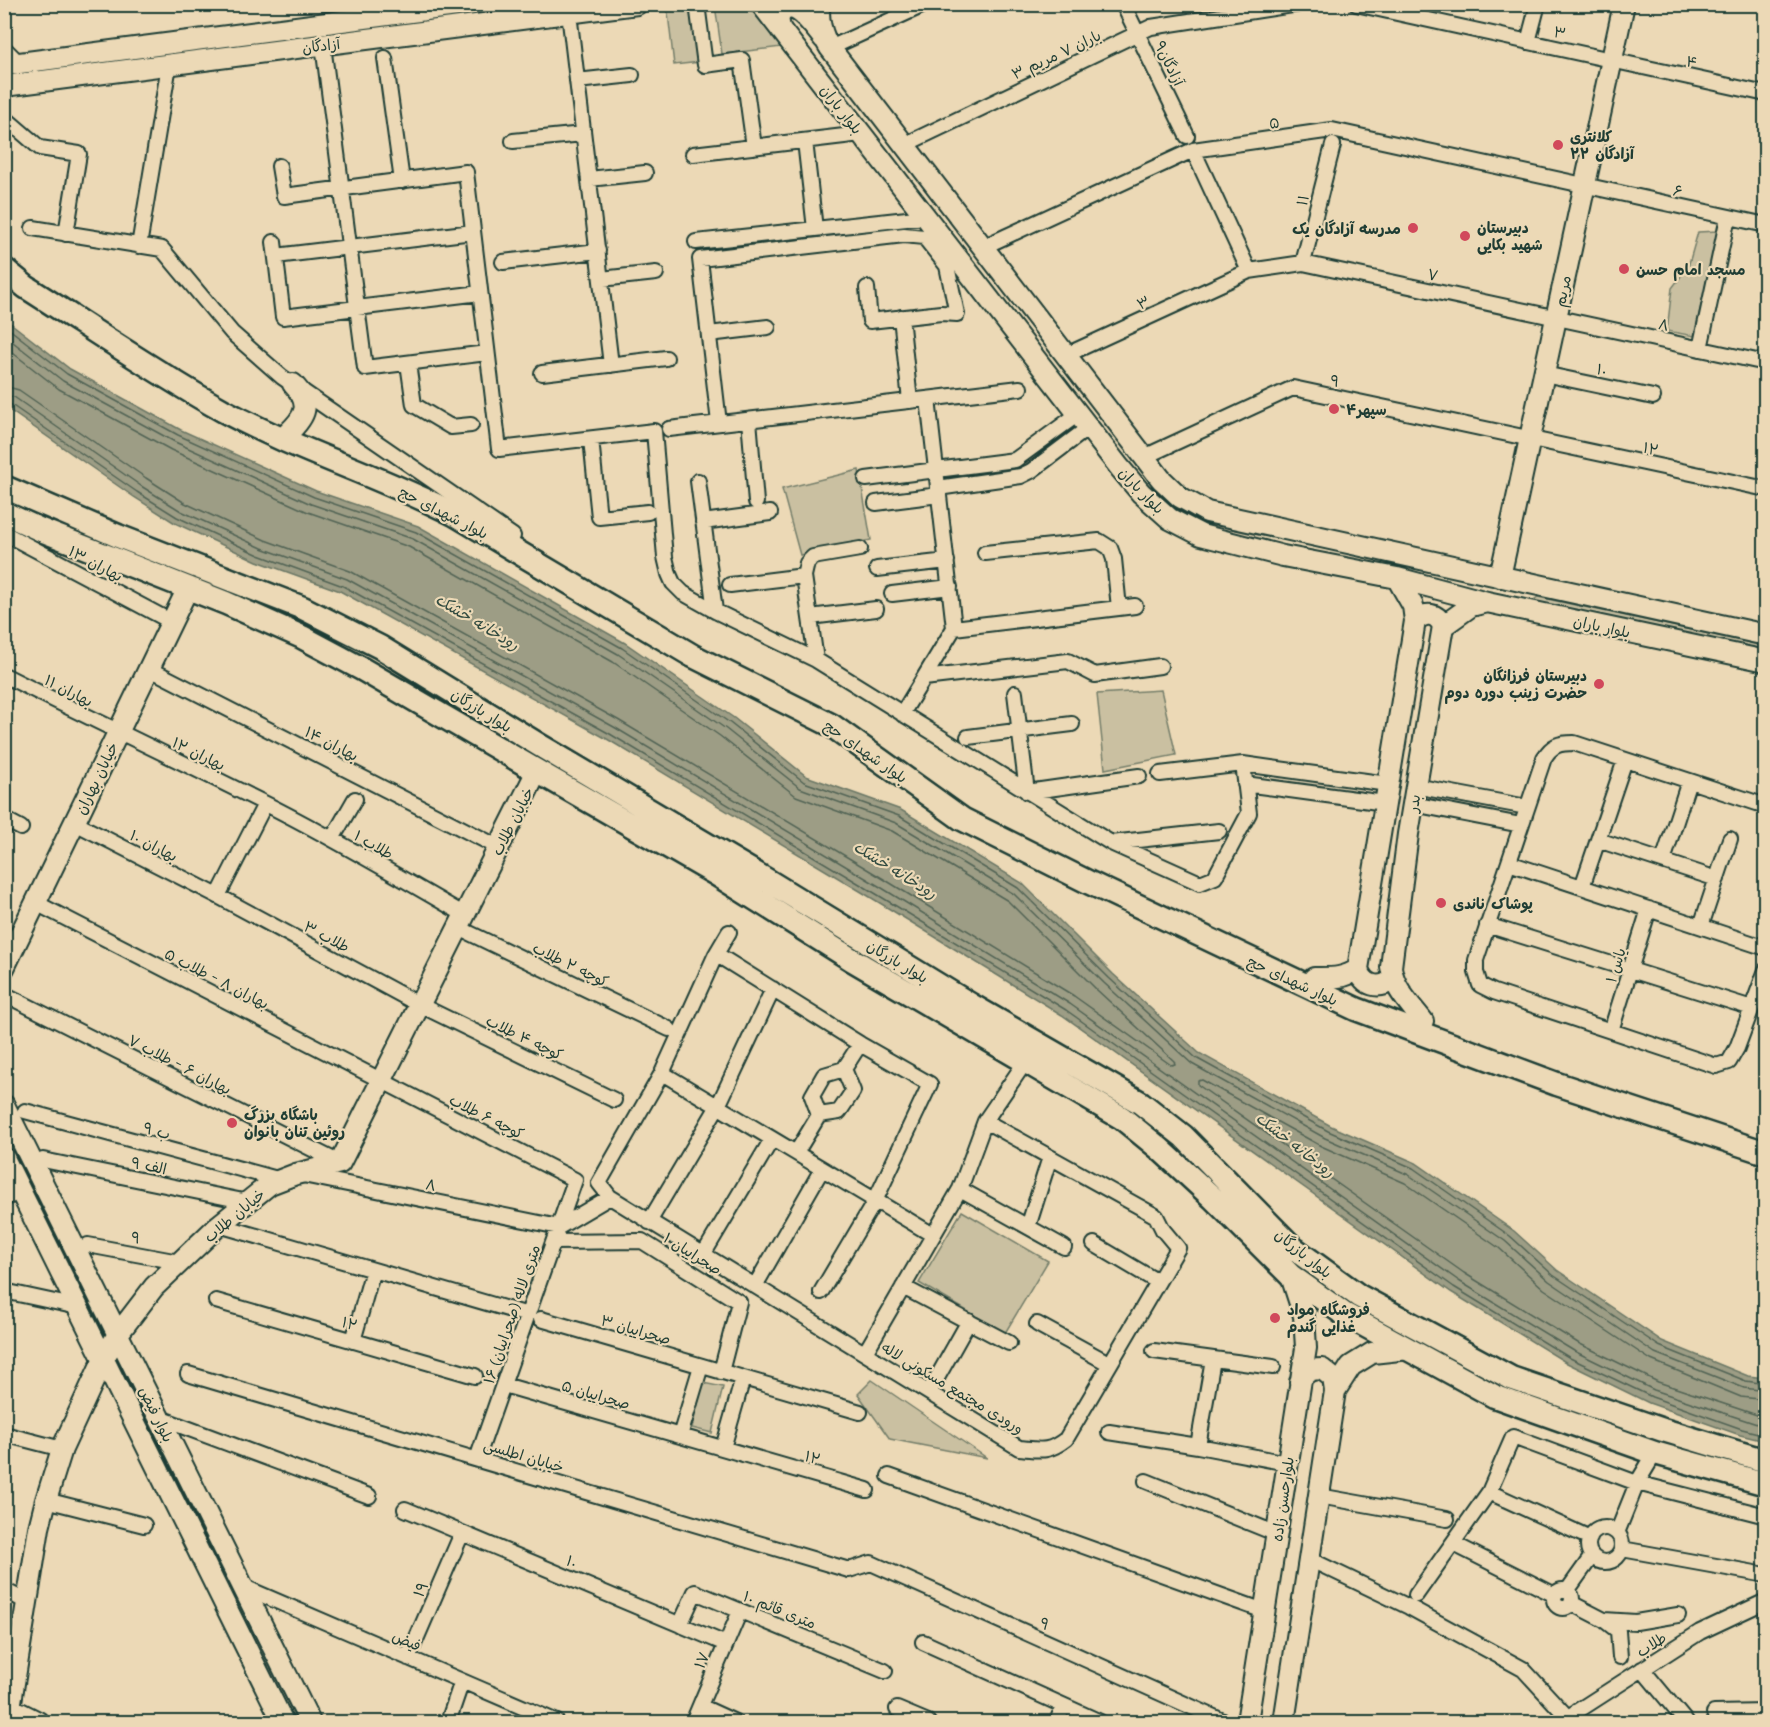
<svg xmlns="http://www.w3.org/2000/svg" width="1770" height="1727" viewBox="0 0 1770 1727" font-family="Mali,'Playpen Sans Arabic',sans-serif">
  <style>
    .green { fill: #cac0a1; stroke: #747e6a; stroke-width: 1.5 }
    .water { fill: #9d9d85; stroke: #6b7765; stroke-width: 1.5 }
    .lines { fill: none; stroke-linecap: round; stroke-linejoin: round }
    .shore { stroke: #516354; stroke-width: 1.5 }
    .street-casing { stroke: #1f3d34; stroke-width: 18 }
    .secondary-casing { stroke: #1f3d34; stroke-width: 24 }
    .primary-casing { stroke: #1f3d34; stroke-width: 27 }
    .street { stroke: #ecd9b6; stroke-width: 14 }
    .secondary { stroke: #ecd9b6; stroke-width: 20 }
    .primary { stroke: #ecd9b6; stroke-width: 22 }
    .poi-dot { fill: #d1495b; stroke: #ecd9b6; stroke-width: 2 }
    .labels { text-anchor: middle; dominant-baseline: central; stroke-width: 4.5; stroke-linejoin: round; paint-order: stroke }
    .street-label { font-size: 15px; fill: #1f3d34; stroke: #ecd9b6 }
    .poi-label { font-size: 15px; font-weight: bold; fill: #1f3d34; stroke: #ecd9b6; text-anchor: start }
    .water-label { font-size: 16px; font-style: italic; fill: #324b40; stroke: #ecd9b6 }
  </style>
  <rect width="100%" height="100%" fill="#ecd9b6"/>
  <filter id="ink" filterUnits="userSpaceOnUse"><feTurbulence type="fractalNoise" baseFrequency=".0167" numOctaves="2"/><feDisplacementMap in="SourceGraphic" scale="12" xChannelSelector="R" yChannelSelector="G"/><feConvolveMatrix kernelMatrix="1 2 1 2 8 2 1 2 1" color-interpolation-filters="sRGB"/></filter>
  <g filter="url(#ink)">
    <!-- green -->
    <path class="green" d="M 667,5 L 693,5 L 700,62 L 674,65 Z
      M 715,5 L 750,5 L 782,47 L 722,54 Z
      M 1718,231 L 1694,336 L 1667,331 L 1672,288 L 1688,267 L 1698,232 Z
      M 859,470 L 871,540 L 800,555 L 782,489 Z
      M 1538,597 L 1765,646 L 1765,652 L 1536,603 L 1535,599 Z
      M 1161,690 L 1176,755 L 1105,769 L 1097,694 Z
      M 962,1211 L 1048,1261 L 1005,1333 L 919,1283 Z
      M 872,1380 L 987,1458 L 890,1439 L 858,1394 Z
      M 703,1383 L 723,1387 L 712,1433 L 692,1428 Z"/>
    <!-- water -->
    <path class="water" d="M 4,318 L 70,369 L 181,430 L 316,491 L 418,526 L 625,643 L 734,718 L 806,776 L 901,810 L 1022,883 L 1113,974 L 1199,1053 L 1331,1126 L 1416,1163 L 1514,1231 L 1557,1270 L 1662,1341 L 1748,1376 L 1765,1378 L 1765,1441 L 1740,1435 L 1649,1403 L 1567,1363 L 1451,1292 L 1062,1015 L 875,900 L 607,739 L 340,591 L 257,561 L 175,523 L 134,497 L 5,407 Z"/>
    <g class="lines">
      <!-- shore -->
      <path class="shore" d="M 4,325 L 67,374 L 178,435 L 314,497 L 416,532 L 622,648 L 730,723 L 804,782 L 899,816 L 1018,888 L 1109,978 L 1196,1058 L 1328,1131 L 1413,1168 L 1510,1236 L 1553,1275 L 1659,1346 L 1746,1381 L 1766,1384
        M 4,335 L 63,381 L 175,442 L 311,504 L 413,539 L 618,654 L 726,729 L 800,788 L 896,823 L 1014,894 L 1104,983 L 1192,1064 L 1325,1138 L 1409,1175 L 1505,1241 L 1549,1281 L 1655,1353 L 1744,1388 L 1766,1391
        M 4,346 L 59,389 L 171,450 L 308,512 L 409,547 L 613,662 L 720,736 L 796,796 L 892,831 L 1008,901 L 1097,990 L 1174,1061 L 1175,1064 L 1171,1065 L 1074,996 L 887,881 L 618,720 L 350,571 L 265,540 L 185,503 L 146,478 L 19,390 L 4,386
        M 4,395 L 14,397 L 141,486 L 181,511 L 262,548 L 347,579 L 614,727 L 882,888 L 1070,1004 L 1459,1281 L 1574,1351 L 1654,1390 L 1766,1427
        M 4,403 L 10,404 L 137,492 L 177,517 L 259,555 L 343,586 L 610,734 L 878,895 L 1066,1010 L 1454,1287 L 1570,1358 L 1652,1397 L 1742,1429 L 1766,1435
        M 1766,1400 L 1741,1397 L 1651,1360 L 1544,1289 L 1499,1248 L 1405,1183 L 1321,1146 L 1202,1080 L 1198,1081 L 1198,1085 L 1464,1273 L 1578,1343 L 1658,1382 L 1766,1418"/>
      <!-- street casing -->
      <g class="street-casing">
        <path id="street" d="M 697,4 L 705,65 L 742,60 L 754,147
          M 1123,4 L 1187,136
          M 1356,4 L 1766,94
          M 569,13 L 611,365
          M 1528,42 L 1538,4
          M 323,45 L 365,368 L 487,353
          M 4,48 L 19,63
          M 830,48 L 926,4
          M 385,58 L 402,181
          M 577,81 L 632,75
          M 4,117 L 40,148 L 79,154 L 66,234
          M 513,141 L 583,134
          M 805,141 L 815,229
          M 904,145 L 1151,27 L 1299,4
          M 1193,150 L 1249,271
          M 693,154 L 861,134
          M 279,166 L 284,196 L 466,172 L 499,449 L 654,431 L 665,557 L 669,574 L 673,583 L 683,593 L 715,611 L 816,660 L 1111,843 L 1200,883 L 1215,877 L 1249,813 L 1243,764 L 1160,774
          M 589,179 L 645,173
          M 33,228 L 162,249 L 232,333 L 282,377 L 513,536
          M 274,242 L 283,317 L 480,293
          M 696,242 L 925,217
          M 139,246 L 169,65
          M 983,247 L 1193,150 L 1332,130 L 1766,225
          M 276,256 L 473,232
          M 503,262 L 598,251
          M 1303,263 L 1333,145
          M 601,279 L 656,273
          M 901,317 L 910,401
          M 709,334 L 768,327
          M 1700,349 L 1728,217
          M 1066,355 L 1249,271 L 1303,263 L 1766,363
          M 408,363 L 414,405 L 451,427 L 471,425
          M 542,373 L 666,358
          M 1544,374 L 1653,397
          M 749,420 L 756,502
          M 719,423 L 700,259 L 904,235 L 924,237 L 947,266 L 957,314 L 941,313 L 870,321 L 867,288
          M 669,429 L 1020,388
          M 591,439 L 599,517 L 648,512
          M 1144,457 L 1293,388 L 1766,489
          M 866,479 L 1015,460 L 1078,414
          M 698,481 L 715,611
          M 938,488 L 1021,476 L 1031,471 L 1088,428
          M 876,503 L 939,495
          M 703,522 L 770,513
          M 4,533 L 172,622
          M 985,553 L 1099,541 L 1110,548 L 1114,559 L 1119,608
          M 877,569 L 947,561
          M 730,585 L 804,576
          M 892,594 L 950,587
          M 810,617 L 876,609
          M 954,628 L 1135,606
          M 816,660 L 804,576 L 807,563 L 813,557 L 860,549
          M 150,669 L 498,847
          M 4,675 C 91,719 179,760 266,804 C 334,838 399,877 465,915
          M 924,678 L 1068,661 L 1095,675 L 1160,666
          M 1015,693 L 1027,792 L 1139,776
          M 902,714 L 954,628 L 928,399
          M 968,737 L 1072,724
          M 1243,764 L 1388,784
          M 1245,784 L 1385,803
          M 1415,786 L 1527,807
          M 1413,804 L 1521,825
          M 1766,806 L 1574,743 C 1559,743 1552,745 1544,758 L 1476,960 L 1476,972 L 1480,985 L 1494,992 L 1716,1066 L 1729,1062 L 1737,1048 L 1766,970
          M 4,819 L 21,828
          M 75,823 L 218,896 L 420,1005 L 614,1100
          M 332,839 L 355,799
          M 1598,840 L 1717,879
          M 1111,843 L 1219,831
          M 1663,861 L 1689,781
          M 1509,863 L 1766,948
          M 1582,887 L 1625,760
          M 218,896 L 265,804
          M 36,903 L 575,1180 L 477,1459
          M 1487,925 L 1752,1008
          M 1701,926 L 1730,839
          M 459,928 L 669,1029
          M 716,954 L 860,1044 L 930,1084 L 875,1201 L 821,1292
          M 4,994 L 340,1163
          M 1611,1031 L 1649,909
          M 662,1073 L 933,1235
          M 25,1111 L 281,1180
          M 819,1115 L 812,1096 L 824,1075 L 844,1069 L 860,1044
          M 796,1153 L 819,1115 L 839,1112 L 853,1091 L 844,1069
          M 43,1160 L 248,1202
          M 303,1175 L 559,1227 L 610,1197 L 1019,1448 C 1041,1450 1048,1453 1066,1439 L 1178,1248 L 1163,1230 L 1156,1216 L 985,1121
          M 960,1189 L 1064,1247
          M 610,1197 L 599,1183 L 662,1073 L 716,954 L 729,932
          M 4,1199 L 21,1191
          M 649,1222 L 718,1106 L 773,989
          M 219,1225 L 528,1315
          M 1028,1227 L 1050,1157
          M 554,1242 L 642,1241 L 739,1302 L 721,1372
          M 1094,1244 L 1158,1282
          M 88,1245 L 179,1262
          M 703,1255 L 772,1139
          M 755,1286 L 822,1169
          M 903,1287 L 1009,1343
          M 4,1291 L 78,1307
          M 216,1301 L 475,1376
          M 541,1319 L 860,1412
          M 1037,1324 L 1110,1364
          M 353,1341 L 373,1270
          M 1154,1351 L 1273,1367
          M 865,1353 L 960,1189 L 985,1121 L 1026,1061
          M 188,1374 L 849,1570 L 871,1563 L 1225,1722
          M 504,1385 L 867,1490
          M 929,1392 L 969,1321
          M 160,1418 L 369,1496
          M 1109,1432 L 1198,1446 L 1287,1463
          M 4,1434 L 62,1449
          M 680,1436 L 701,1366
          M 1198,1446 L 1213,1359
          M 723,1448 L 743,1378
          M 889,1476 L 1264,1611
          M 1146,1481 L 1277,1534
          M 1489,1492 L 1590,1538
          M 1319,1496 L 1447,1519
          M 46,1500 L 144,1525
          M 405,1509 L 726,1644
          M1588 1545a17 17 0 1 1 34 0a17 17 0 1 1-34 0Z
          M 1617,1533 L 1637,1483 L 1655,1453
          M 1454,1544 L 1555,1595
          M 1622,1549 L 1766,1575
          M 1309,1559 L 1409,1607 L 1523,1669 L 1572,1722
          M 244,1587 L 557,1722
          M 4,1590 L 27,1602
          M1554 1599a9 9 0 1 1 18 0a9 9 0 1 1-18 0Z
          M 1567,1591 L 1592,1556
          M 1416,1595 L 1489,1492 L 1513,1437 L 1637,1483 L 1766,1516
          M 1571,1603 L 1604,1620 L 1636,1622 L 1678,1615
          M 1604,1620 L 1618,1631 L 1620,1657
          M 680,1625 L 695,1592 L 885,1671
          M 923,1642 L 1100,1722
          M 408,1658 L 462,1533
          M 1642,1669 L 1686,1722
          M 700,1706 L 735,1722
          M 897,1709 L 928,1722
          M 1714,1713 L 1766,1712
          M 1562,1721 L 1700,1632 L 1766,1601
          M 448,1722 L 462,1681
          M 693,1722 L 740,1611
          M 1057,1722 L 1063,1706"/>
      </g>
      <!-- secondary casing -->
      <g class="secondary-casing">
        <path id="secondary" d="M 761,4 L 1120,468 L 1141,493 L 1170,519 L 1201,535 L 1283,556 L 1397,578 L 1487,602 L 1766,661
          M 820,4 C 817,18 822,36 830,48 L 1161,479 L 1180,497 L 1207,512 L 1766,635
          M 781,30 C 778,23 777,16 783,11 C 797,0 815,29 824,39
          M 4,65 L 472,4
          M 4,86 L 637,4
          M 288,433 C 306,416 312,404 293,384
          M 1500,577 L 1624,4
          M 1415,621 C 1426,611 1437,613 1443,626
          M 4,968 L 188,588
          M 1358,969 C 1364,986 1378,990 1393,980
          M 1314,978 C 1331,978 1344,979 1358,969 L 1415,621 L 1413,606 L 1397,578
          M 1423,1021 C 1410,1004 1394,989 1391,967 L 1408,834 L 1443,626 L 1471,606 L 1487,602
          M 4,1105 L 310,1722
          M 4,1158 L 283,1722
          M 1300,1382 C 1304,1372 1311,1369 1322,1369 L 1333,1378 L 1335,1391
          M 4,1705 L 38,1722
          M 10,1708 L 39,1528 L 46,1500 L 62,1449 L 104,1358 L 118,1334 L 154,1287 L 219,1225 L 270,1184 L 296,1174 L 340,1163 L 537,771
          M 1247,1722 L 1306,1348 L 1304,1316 L 1291,1276
          M 1284,1722 L 1335,1391 L 1351,1366 L 1372,1353 L 1409,1349"/>
      </g>
      <!-- primary casing -->
      <g class="primary-casing">
        <path id="primary" d="M 4,269 L 26,287 C 92,329 156,373 224,411 C 298,451 380,476 454,514 L 693,656 L 831,725 L 962,819 L 1090,883 L 1356,1009 L 1557,1084 L 1766,1153
          M 4,487 L 118,536 L 303,608 L 380,647 L 539,745 L 765,879 L 971,1005 L 1141,1103 L 1183,1136 L 1293,1248 L 1359,1296 L 1511,1378 L 1663,1430 L 1766,1461
          M 4,513 L 41,530 L 226,603 L 302,637 L 362,669 L 537,771 L 716,874 L 851,959 L 1122,1118 L 1160,1149 L 1213,1198 L 1291,1276 L 1344,1314 L 1494,1396 L 1655,1453 L 1766,1484"/>
      </g>
      <!-- street -->
      <use href="#street" class="street"/>
      <!-- secondary -->
      <use href="#secondary" class="secondary"/>
      <!-- primary -->
      <use href="#primary" class="primary"/>
    </g>
  </g>
  <!-- markers -->
  <g class="poi-dot">
    <circle cx="1558" cy="145" r="6"/>
    <circle cx="1413" cy="228" r="6"/>
    <circle cx="1465" cy="236" r="6"/>
    <circle cx="1624" cy="269" r="6"/>
    <circle cx="1334" cy="409" r="6"/>
    <circle cx="1599" cy="684" r="6"/>
    <circle cx="1441" cy="903" r="6"/>
    <circle cx="232" cy="1123" r="6"/>
    <circle cx="1275" cy="1318" r="6"/>
  </g>
  <g class="labels">
    <!-- street labels -->
    <g class="street-label">
      <text transform="translate(1560 32) rotate(12)">۳</text>
      <text transform="translate(321 45) rotate(-7)">آزادگان</text>
      <text transform="translate(1056 54) rotate(-25)">باران ۷ مریم ۳</text>
      <text transform="translate(1692 61) rotate(12)">۴</text>
      <text transform="translate(1170 63) rotate(64)">آزادگان۹</text>
      <text transform="translate(842 109) rotate(52)">بلوار باران</text>
      <text transform="translate(1274 122) rotate(-8)">۵</text>
      <text transform="translate(1678 190) rotate(12)">۶</text>
      <text transform="translate(1302 200) rotate(-76)">۱۱</text>
      <text transform="translate(1433 274) rotate(12)">۷</text>
      <text transform="translate(1562 291) rotate(-78)">مریم</text>
      <text transform="translate(1143 302) rotate(-25)">۳</text>
      <text transform="translate(1664 324) rotate(12)">۸</text>
      <text transform="translate(1602 369) rotate(12)">۱۰</text>
      <text transform="translate(1335 380) rotate(12)">۹</text>
      <text transform="translate(1651 448) rotate(12)">۱۲</text>
      <text transform="translate(1142 490) rotate(46)">بلوار باران</text>
      <text transform="translate(444 512) rotate(27)">بلوار شهدای حج</text>
      <text transform="translate(96 563) rotate(28)">بهاران ۱۳</text>
      <text transform="translate(1602 626) rotate(12)">بلوار باران</text>
      <text transform="translate(69 690) rotate(27)">بهاران ۱۱</text>
      <text transform="translate(482 710) rotate(32)">بلوار بازرگان</text>
      <text transform="translate(332 743) rotate(27)">بهاران ۱۴</text>
      <text transform="translate(866 751) rotate(35)">بلوار شهدای حج</text>
      <text transform="translate(199 753) rotate(26)">بهاران ۱۲</text>
      <text transform="translate(96 778) rotate(-64)">خیابان بهاران</text>
      <text transform="translate(1413 803) rotate(-81)">بدر</text>
      <text transform="translate(512 821) rotate(-63)">خیابان طلاب</text>
      <text transform="translate(374 844) rotate(30)">طلاب ۱</text>
      <text transform="translate(154 845) rotate(27)">بهاران ۱۰</text>
      <text transform="translate(327 936) rotate(28)">طلاب ۳</text>
      <text transform="translate(898 961) rotate(31)">بلوار بازرگان</text>
      <text transform="translate(571 964) rotate(26)">کوچه ۲ طلاب</text>
      <text transform="translate(1615 965) rotate(-73)">یاس ۱</text>
      <text transform="translate(217 978) rotate(27)">بهاران ۸ - طلاب ۵</text>
      <text transform="translate(1293 980) rotate(25)">بلوار شهدای حج</text>
      <text transform="translate(525 1037) rotate(26)">کوچه ۴ طلاب</text>
      <text transform="translate(180 1064) rotate(27)">بهاران ۶ - طلاب ۷</text>
      <text transform="translate(487 1116) rotate(27)">کوچه ۶ طلاب</text>
      <text transform="translate(157 1130) rotate(15)">۹ ب</text>
      <text transform="translate(149 1165) rotate(12)">۹ الف</text>
      <text transform="translate(431 1184) rotate(11)">۸</text>
      <text transform="translate(234 1215) rotate(-40)">خیابان طلاب</text>
      <text transform="translate(136 1237) rotate(10)">۹</text>
      <text transform="translate(693 1253) rotate(32)">صحراییان ۱</text>
      <text transform="translate(1304 1253) rotate(39)">بلوار بازرگان</text>
      <text transform="translate(511 1314) rotate(-71)">۱۶ متری لاله (صحراییان)</text>
      <text transform="translate(350 1323) rotate(16)">۱۲</text>
      <text transform="translate(636 1329) rotate(16)">صحراییان ۳</text>
      <text transform="translate(953 1387) rotate(31)">ورودی مجتمع مسکونی لاله</text>
      <text transform="translate(596 1394) rotate(16)">۵ صحراییان</text>
      <text transform="translate(157 1414) rotate(64)">بلوار فیض</text>
      <text transform="translate(524 1455) rotate(17)">خيابان اطلسى</text>
      <text transform="translate(813 1457) rotate(16)">۱۲</text>
      <text transform="translate(1282 1499) rotate(-82)">بلوارحسن زاده</text>
      <text transform="translate(572 1561) rotate(23)">۱۰</text>
      <text transform="translate(420 1589) rotate(-66)">۱۹</text>
      <text transform="translate(780 1609) rotate(22)">۱۰ متری قائم</text>
      <text transform="translate(1045 1623) rotate(24)">۹</text>
      <text transform="translate(407 1640) rotate(23)">فیض</text>
      <text transform="translate(1651 1644) rotate(-33)">طلاب</text>
      <text transform="translate(701 1660) rotate(-67)">۱۷</text>
    </g>
    <!-- poi labels -->
    <g class="poi-label">
      <text x="1570" y="136">کلانتری<tspan x="1570" dy="17">۲۲ آزادگان</tspan></text>
      <text x="1477" y="227">دبیرستان<tspan x="1477" dy="17">شهید بکایی</tspan></text>
      <text x="1401" y="228" text-anchor="end">مدرسه آزادگان یک</text>
      <text x="1636" y="269">مسجد امام حسن</text>
      <text x="1346" y="409">سپهر۴</text>
      <text x="1587" y="675" text-anchor="end">دبیرستان فرزانگان<tspan x="1587" dy="17">حضرت زینب دوره دوم</tspan></text>
      <text x="1453" y="903">پوشاک ناندی</text>
      <text x="244" y="1114">باشگاه بزرگ<tspan x="244" dy="17">روئین تنان بانوان</tspan></text>
      <text x="1287" y="1309">فروشگاه مواد<tspan x="1287" dy="17">غذایی گندم</tspan></text>
    </g>
    <!-- water labels -->
    <g class="water-label">
      <text transform="translate(478 621) rotate(31)">رودخانه خشک</text>
      <text transform="translate(896 869) rotate(32)">رودخانه خشک</text>
      <text transform="translate(1296 1144) rotate(38)">رودخانه خشک</text>
    </g>
  </g>
  <!-- margin -->
  <rect width="1770" height="1727" fill="none" stroke="#ecd9b6" stroke-width="24"/>
  <rect x="12" y="12" width="1746" height="1703" fill="none" stroke="#1f3d34" stroke-width="2" filter="url(#ink)"/>
</svg>
